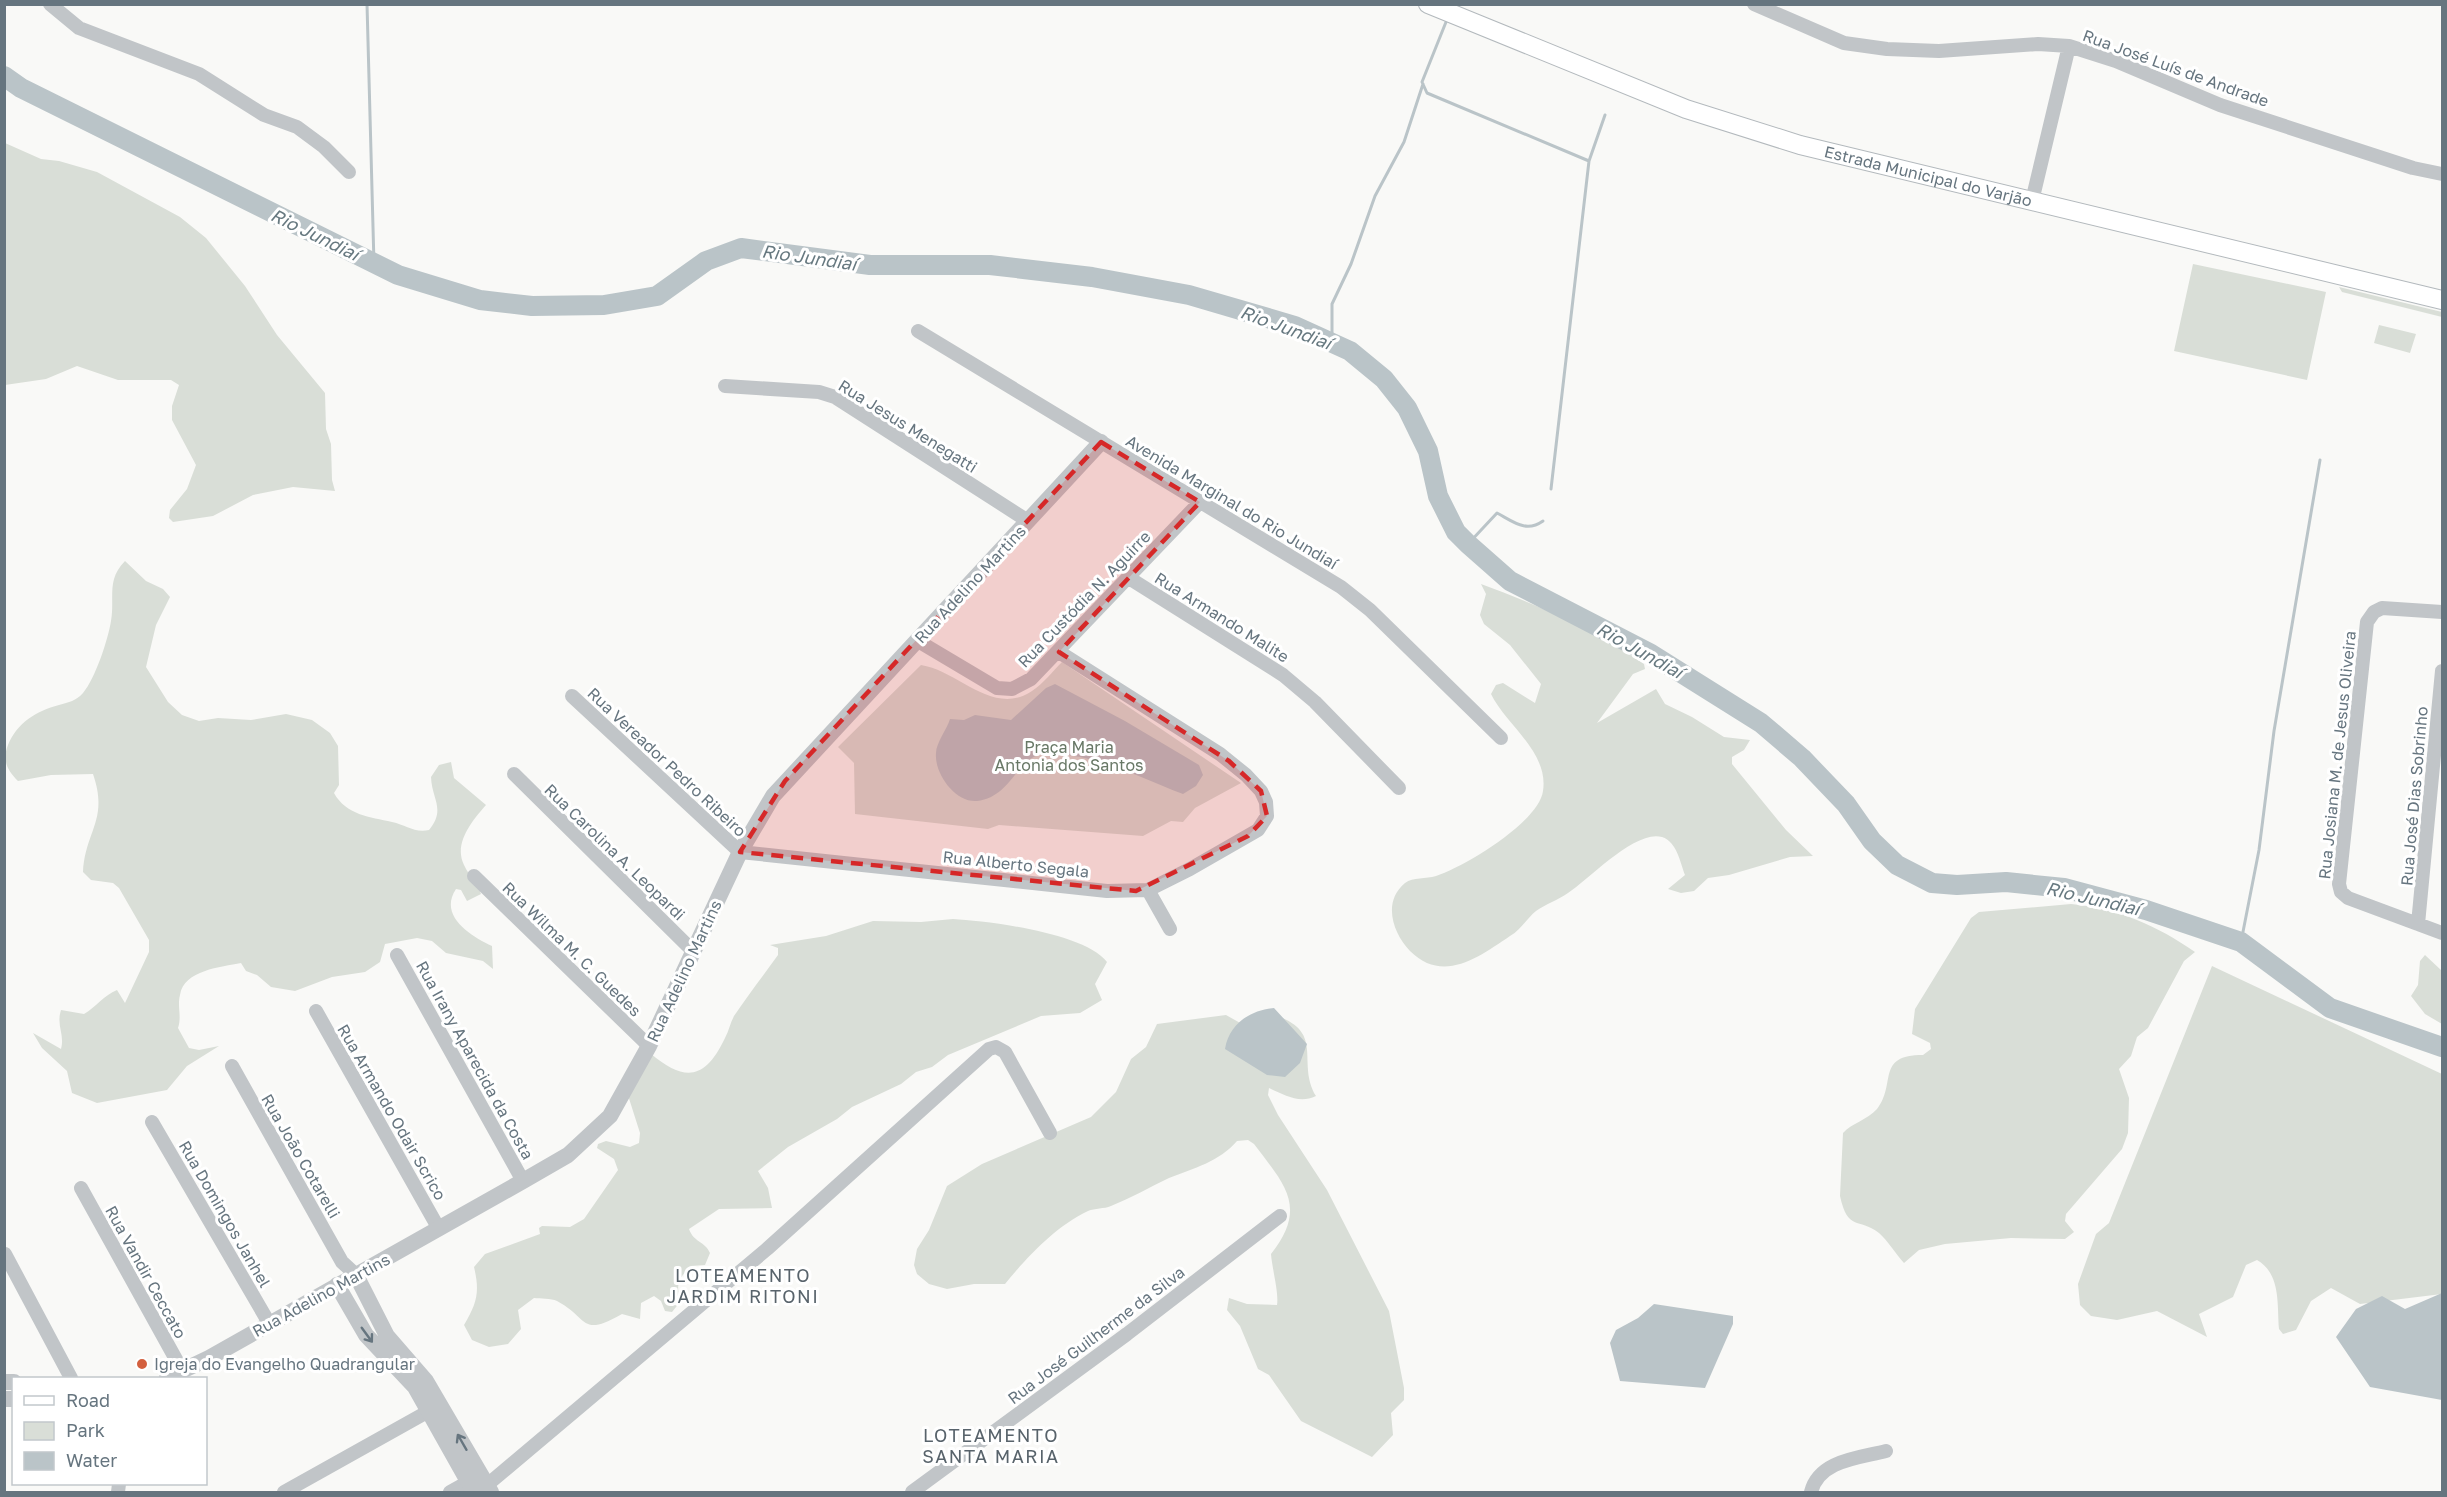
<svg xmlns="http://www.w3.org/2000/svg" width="2447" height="1497" viewBox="0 0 2447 1497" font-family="'Golos Text',sans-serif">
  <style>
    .green { fill: #d9ded7 }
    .water { fill: #bac4c8 }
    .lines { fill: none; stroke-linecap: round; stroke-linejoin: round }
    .stream { stroke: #bac4c8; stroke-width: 3 }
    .river { stroke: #bac4c8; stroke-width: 20 }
    .secondary-casing { stroke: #b3b9bd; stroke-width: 20 }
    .minor { stroke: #c1c5c8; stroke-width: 14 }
    .tertiary { stroke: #c1c5c8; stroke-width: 16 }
    .secondary { stroke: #fff; stroke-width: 18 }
    .oneway { stroke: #66757f }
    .marked { fill: #d62828; fill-opacity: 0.2; stroke: #d62828; stroke-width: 4.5; stroke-dasharray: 12 8; stroke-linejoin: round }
    .poi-dot { fill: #d3603e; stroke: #fff; stroke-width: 2 }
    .labels { text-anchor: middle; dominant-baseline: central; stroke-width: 6; stroke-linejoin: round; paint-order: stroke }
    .street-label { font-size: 16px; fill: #66757f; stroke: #fff }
    .park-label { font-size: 16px; fill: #687866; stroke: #fff }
    .poi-label { font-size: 16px; fill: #66757f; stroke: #fff; text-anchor: start }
    .water-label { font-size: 18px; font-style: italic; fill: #677980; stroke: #fff }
    .neighbourhood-label { font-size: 18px; letter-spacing: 1.5px; fill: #58636b; stroke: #fff }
  </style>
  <rect width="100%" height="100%" fill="#f9f9f7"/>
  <!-- green -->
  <path class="green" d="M 5,143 L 41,159 L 59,161 L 97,172 L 180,217 L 206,238 L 245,286 L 277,335 L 325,393 L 326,429 L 331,444 L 332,480 L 335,491 L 293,487 L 253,495 L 213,516 L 173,522 L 169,518 L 170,510 L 187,489 L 196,465 L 172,420 L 172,406 L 179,385 L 171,380 L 118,380 L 77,366 L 46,379 L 5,385 Z
    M 2193,264 L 2326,292 L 2307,380 L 2174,351 Z
    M 2339,287 L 2442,312 L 2442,317 L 2342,292 Z
    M 2379,325 L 2416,334 L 2410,353 L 2374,343 Z
    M 125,561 L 146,581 L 163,589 L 170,597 L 156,625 L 146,667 L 168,702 L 182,715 L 199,721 L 218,718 L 251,720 L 286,714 L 312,720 L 330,733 L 338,746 L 339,785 L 334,793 C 346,815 370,817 392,822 C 406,825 414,833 429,830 C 446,809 432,800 431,777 L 439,765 L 451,762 L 454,778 L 486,805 C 473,820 453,843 464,865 C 469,876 478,883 481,894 L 467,901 L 461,890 L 456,889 C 438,916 471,936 492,946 L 493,969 L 483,961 L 446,953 L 432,941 L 417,938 L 385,944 L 380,962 L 365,972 L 332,977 L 295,991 L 271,987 L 257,975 L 246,971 L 241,963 C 221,967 184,970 180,995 C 177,1007 182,1016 178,1028 L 189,1048 L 199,1050 L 219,1046 L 187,1066 L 167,1090 L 97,1103 L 72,1093 L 67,1071 L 42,1048 L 33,1033 L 61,1049 C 65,1034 56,1026 61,1010 L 84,1014 C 96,1007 104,995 117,990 L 125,1003 L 149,952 L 149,940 L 119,888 L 113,883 L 91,880 L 83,872 C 85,831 109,820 93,774 L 51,775 L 18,781 C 7,770 2,760 8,745 C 17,723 36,711 59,705 C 69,702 76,701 83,693 C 95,679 108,640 111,621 C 115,598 106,580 125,561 Z
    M 1481,584 C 1538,605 1593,629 1644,664 L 1645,669 L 1633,674 L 1597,723 L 1656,689 L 1665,704 L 1692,717 L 1724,737 L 1750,740 L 1744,750 L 1732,757 L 1732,764 L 1786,830 L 1813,856 L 1790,857 L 1729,875 L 1708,878 L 1694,891 L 1681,893 L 1668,889 L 1685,875 C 1680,862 1677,842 1662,837 C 1636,829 1589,879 1568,893 C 1558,900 1546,904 1536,911 C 1527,918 1521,930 1510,936 C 1479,957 1443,984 1410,951 C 1393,933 1382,902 1405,883 C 1413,877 1426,879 1436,876 C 1464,867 1539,822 1543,791 C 1549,752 1506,725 1491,694 L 1496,685 L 1503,683 L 1535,703 L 1541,684 L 1510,645 L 1484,624 L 1480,615 L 1486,594 Z
    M 1062,662 L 1241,783 L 1195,808 L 1183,822 L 1171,821 L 1143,836 L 999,825 L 988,829 L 855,814 L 854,763 L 838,747 L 921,665 C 959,671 993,717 1032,691 C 1043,684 1053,671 1062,662 Z
    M 2071,904 C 2117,908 2158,926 2195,952 L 2184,961 L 2148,1028 L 2137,1037 L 2131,1056 L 2119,1069 L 2129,1098 L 2128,1133 L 2122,1149 L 2066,1214 L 2065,1221 L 2074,1232 L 2065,1239 L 2011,1238 L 1945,1244 L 1919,1250 L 1904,1263 C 1896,1254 1888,1241 1879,1233 C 1858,1217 1848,1232 1840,1196 L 1843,1133 C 1852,1123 1867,1120 1877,1109 C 1897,1084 1875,1055 1923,1055 L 1931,1049 L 1930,1043 L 1912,1034 L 1915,1009 L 1971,918 L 1979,912 Z
    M 953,919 C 989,921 1085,933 1107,962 L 1095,984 L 1102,1000 L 1080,1013 L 1041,1016 L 948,1055 L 932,1067 L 916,1072 L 901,1084 L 852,1107 L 837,1119 L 788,1147 L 758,1171 L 768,1188 L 772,1208 L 719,1209 L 689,1229 C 694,1243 705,1241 710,1253 L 705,1265 L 691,1266 C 678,1279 676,1284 680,1302 L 672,1312 L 665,1311 L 661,1301 L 654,1296 L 641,1303 L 640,1319 L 622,1314 C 580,1338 589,1318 557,1301 C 551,1298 540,1299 534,1298 L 518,1310 L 521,1329 L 508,1344 L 489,1347 L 472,1340 L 464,1325 C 477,1303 480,1292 474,1267 L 485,1254 L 540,1234 L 539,1228 L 542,1226 L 570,1227 L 584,1219 L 618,1170 L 614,1159 L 597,1148 L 598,1144 L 606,1141 L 630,1147 L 639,1143 L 640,1133 L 626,1089 L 651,1054 C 685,1082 705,1080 725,1038 C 729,1031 730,1023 734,1016 C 748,995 763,976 778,955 L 778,948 L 770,945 L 826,936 L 873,921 L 921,922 Z
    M 2425,955 L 2442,971 L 2442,1024 L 2425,1014 L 2411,996 L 2418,985 L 2420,961 Z
    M 2212,966 L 2442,1074 L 2442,1294 L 2360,1304 L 2331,1288 L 2311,1301 L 2296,1330 L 2283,1334 L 2279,1329 C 2277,1304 2281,1274 2257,1260 L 2246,1265 L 2233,1297 L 2199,1314 L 2207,1337 L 2157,1311 L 2117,1320 L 2091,1316 L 2080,1305 L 2078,1284 L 2096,1234 L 2109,1223 Z
    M 1267,1013 C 1329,1029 1295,1061 1316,1096 C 1299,1104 1285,1095 1269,1088 L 1268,1095 L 1278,1115 L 1327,1190 L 1389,1311 L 1404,1388 L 1404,1400 L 1391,1413 L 1393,1435 L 1372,1457 L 1301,1421 L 1269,1375 L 1258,1369 L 1240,1326 L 1227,1310 L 1229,1298 L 1247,1304 L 1277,1305 C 1279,1293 1272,1268 1271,1254 C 1308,1207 1285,1185 1254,1144 L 1248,1140 L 1237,1141 C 1219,1162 1194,1168 1169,1178 C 1150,1187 1131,1198 1111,1206 C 1104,1209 1095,1208 1088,1211 C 1056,1226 1027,1257 1005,1284 L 974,1284 L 947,1289 L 929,1284 L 917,1274 L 914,1265 L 917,1249 L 929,1230 L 947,1186 L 982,1164 L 1091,1117 L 1116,1092 L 1131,1059 L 1146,1047 L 1157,1024 L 1226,1015 L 1242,1024 Z"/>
  <!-- water -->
  <path class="water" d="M 1055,684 L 1125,721 L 1199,765 L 1203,775 L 1196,786 L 1183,794 C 1140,778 1093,752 1046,754 C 1017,754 1013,797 977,801 C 955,803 934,773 936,753 C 936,743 947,729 950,719 L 964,720 L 975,715 L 1011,720 L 1046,688 Z
    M 1274,1008 L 1307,1044 L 1300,1063 L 1285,1077 L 1267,1075 L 1225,1049 C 1229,1024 1250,1010 1274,1008 Z
    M 2442,1293 L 2442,1400 L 2370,1387 L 2336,1337 L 2356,1309 L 2382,1296 L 2405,1309 Z
    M 1654,1304 L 1733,1316 L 1733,1324 L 1705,1388 L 1620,1381 L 1610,1343 L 1616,1330 L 1638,1318 Z"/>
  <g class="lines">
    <!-- stream -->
    <path class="stream" d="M 367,4 L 374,264
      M 1446,22 L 1422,82 L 1427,93 L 1589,161
      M 1332,343 L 1332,304 L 1351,264 L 1375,196 L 1404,142 L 1423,84
      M 1551,489 L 1589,161 L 1605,115
      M 1468,544 L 1497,513 C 1514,522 1526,533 1543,521
      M 2241,942 L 2259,850 L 2274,731 L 2320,460"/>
    <!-- river -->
    <path class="river" d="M 4,76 L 21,88 L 398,275 L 480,300 L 532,306 L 604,305 L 657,296 L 706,261 L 741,248 L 870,265 L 990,265 L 1092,277 L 1189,295 L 1295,326 L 1350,351 L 1384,379 L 1407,408 L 1428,451 L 1438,496 L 1456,532 L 1468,544 L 1510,581 L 1651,654 L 1761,723 L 1802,758 L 1846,804 L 1872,841 L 1897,865 L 1932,883 L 1957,885 L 2006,882 L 2064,888 L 2146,910 L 2241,942 L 2330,1008 L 2442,1047"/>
    <!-- secondary casing -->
    <g class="secondary-casing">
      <g id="secondary">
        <path id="s1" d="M 1428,4 L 1686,109 L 1800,145 L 2442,300"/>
      </g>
    </g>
    <!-- minor -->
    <path class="minor" d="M 50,4 L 79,28 L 199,74 L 264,115 L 297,127 L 324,147 L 349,172
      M 1754,4 L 1844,43 L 1887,49 L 1939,51 L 2038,44 L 2069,46 L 2116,61 L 2220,105 L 2413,168 L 2442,174
      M 2032,201 L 2069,46
      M 918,331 L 1341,587 L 1370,610 L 1501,738
      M 725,386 L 819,392 L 835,397 L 1028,521
      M 1129,578 L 1283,675 L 1315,702 L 1399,788
      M 2442,612 L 2382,608 L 2374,612 L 2367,622 L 2339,884 L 2341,892 L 2348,898 L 2442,933
      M 918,641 L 997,688 L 1012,689 L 1031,679 L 1200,502
      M 572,696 L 740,852 L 1107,891 L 1148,890 L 1190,869 L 1258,830 L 1267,816 L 1266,802 L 1261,791 L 1246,775 L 1220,754 L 1059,652
      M 514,774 L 694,952
      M 474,876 L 649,1046
      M 1148,890 L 1170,929
      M 2418,924 L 2442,671
      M 397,955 L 523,1181
      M 316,1011 L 439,1229
      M 232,1066 L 342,1262 L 356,1275
      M 152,1122 L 269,1323
      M 81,1188 L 183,1372
      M 5,1254 L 71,1378
      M 487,1485 L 767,1249 L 989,1049 L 996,1047 L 1005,1052 L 1050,1133
      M 118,1492 L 119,1484
      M 284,1492 L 429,1411
      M 450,1492 L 468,1482
      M 912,1492 L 1127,1334 L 1280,1216
      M 1811,1492 C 1819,1460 1859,1458 1886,1451"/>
    <!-- tertiary -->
    <path class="tertiary" d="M 356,1275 L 387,1336 L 426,1381 L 491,1492
      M 337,1285 L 366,1335 L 415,1387 L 474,1492
      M 167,1378 L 209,1358 L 523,1181 L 568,1155 L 610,1116 L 649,1046 L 740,852 L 773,796 L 1101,442
      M 4,1382 L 14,1382
      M 4,1399 L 14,1399"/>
    <!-- secondary -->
    <use href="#secondary" class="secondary"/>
  </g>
  <!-- one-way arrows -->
  <defs><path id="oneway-shaft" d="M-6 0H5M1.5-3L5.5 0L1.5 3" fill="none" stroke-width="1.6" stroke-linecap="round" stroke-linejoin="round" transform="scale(1.5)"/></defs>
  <g class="oneway">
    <use href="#oneway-shaft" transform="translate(367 1335) rotate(54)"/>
    <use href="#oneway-shaft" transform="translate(462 1442) rotate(-120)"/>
  </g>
  <!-- marked area -->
  <path class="marked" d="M 1101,442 L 1200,502 L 1059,652 L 1229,761 L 1261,791 L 1267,816 L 1248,836 L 1136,891 L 740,852 L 785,781 Z"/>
  <!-- markers -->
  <circle class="poi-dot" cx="142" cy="1364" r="6"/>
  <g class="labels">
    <!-- street labels -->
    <g class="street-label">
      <text transform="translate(2176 68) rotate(20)">Rua José Luís de Andrade</text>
      <text stroke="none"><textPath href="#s1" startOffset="530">Estrada Municipal do Varjão</textPath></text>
      <text transform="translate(908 426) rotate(32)">Rua Jesus Menegatti</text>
      <text transform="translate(1232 502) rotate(31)">Avenida Marginal do Rio Jundiaí</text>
      <text transform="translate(970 584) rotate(-47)">Rua Adelino Martins</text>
      <text transform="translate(1084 599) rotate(-46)">Rua Custódia N. Aguirre</text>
      <text transform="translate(1222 617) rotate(32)">Rua Armando Malite</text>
      <text transform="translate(2337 755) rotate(-84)">Rua Josiana M. de Jesus Oliveira</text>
      <text transform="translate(667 762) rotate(43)">Rua Vereador Pedro Ribeiro</text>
      <text transform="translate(2414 796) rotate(-85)">Rua José Dias Sobrinho</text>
      <text transform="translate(615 852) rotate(44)">Rua Carolina A. Leopardi</text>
      <text transform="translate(1016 864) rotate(6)">Rua Alberto Segala</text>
      <text transform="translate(572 949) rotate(44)">Rua Wilma M. C. Guedes</text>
      <text transform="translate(684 971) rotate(-65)">Rua Adelino Martins</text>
      <text transform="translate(475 1060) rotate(61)">Rua Irany Aparecida da Costa</text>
      <text transform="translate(392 1112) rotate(60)">Rua Armando Odair Scrico</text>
      <text transform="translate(301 1156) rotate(60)">Rua João Cotarelli</text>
      <text transform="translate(225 1214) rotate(60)">Rua Domingos Janhel</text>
      <text transform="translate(146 1272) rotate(61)">Rua Vandir Ceccato</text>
      <text transform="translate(321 1295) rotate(-29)">Rua Adelino Martins</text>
      <text transform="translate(1096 1335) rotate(-37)">Rua José Guilherme da Silva</text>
    </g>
    <!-- park labels -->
    <g class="park-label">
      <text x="1069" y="747">Praça Maria<tspan x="1069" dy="18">Antonia dos Santos</tspan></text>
    </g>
    <!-- poi labels -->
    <g class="poi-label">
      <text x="154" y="1364">Igreja do Evangelho Quadrangular</text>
    </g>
    <!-- water labels -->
    <g class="water-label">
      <text transform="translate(315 234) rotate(26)">Rio Jundiaí</text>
      <text transform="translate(809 257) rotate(8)">Rio Jundiaí</text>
      <text transform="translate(1286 327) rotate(20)">Rio Jundiaí</text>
      <text transform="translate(1640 650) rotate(29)">Rio Jundiaí</text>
      <text transform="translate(2093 898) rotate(13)">Rio Jundiaí</text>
    </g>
    <!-- neighbourhood labels -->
    <g class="neighbourhood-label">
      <text x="743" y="1275">LOTEAMENTO<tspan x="743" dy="21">JARDIM RITONI</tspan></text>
      <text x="991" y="1435">LOTEAMENTO<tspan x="991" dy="21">SANTA MARIA</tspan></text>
    </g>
  </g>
  <!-- border -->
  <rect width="2447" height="1497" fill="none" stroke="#66757f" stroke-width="12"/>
  <!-- legend -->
  <rect x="12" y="1377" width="195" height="108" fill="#ffffff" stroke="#c2c8cc" stroke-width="1.5"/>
  <rect x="24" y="1396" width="30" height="9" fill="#ffffff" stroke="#c2c8cc" stroke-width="1.5"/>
  <text x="66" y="1407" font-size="18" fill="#66757f">Road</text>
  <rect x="24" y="1422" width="30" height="18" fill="#d9ded7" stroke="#c2c8cc" stroke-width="1.5"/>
  <text x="66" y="1437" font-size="18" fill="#66757f">Park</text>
  <rect x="24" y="1452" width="30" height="18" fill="#bac4c8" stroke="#c2c8cc" stroke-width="1.5"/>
  <text x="66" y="1467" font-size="18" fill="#66757f">Water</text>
</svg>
